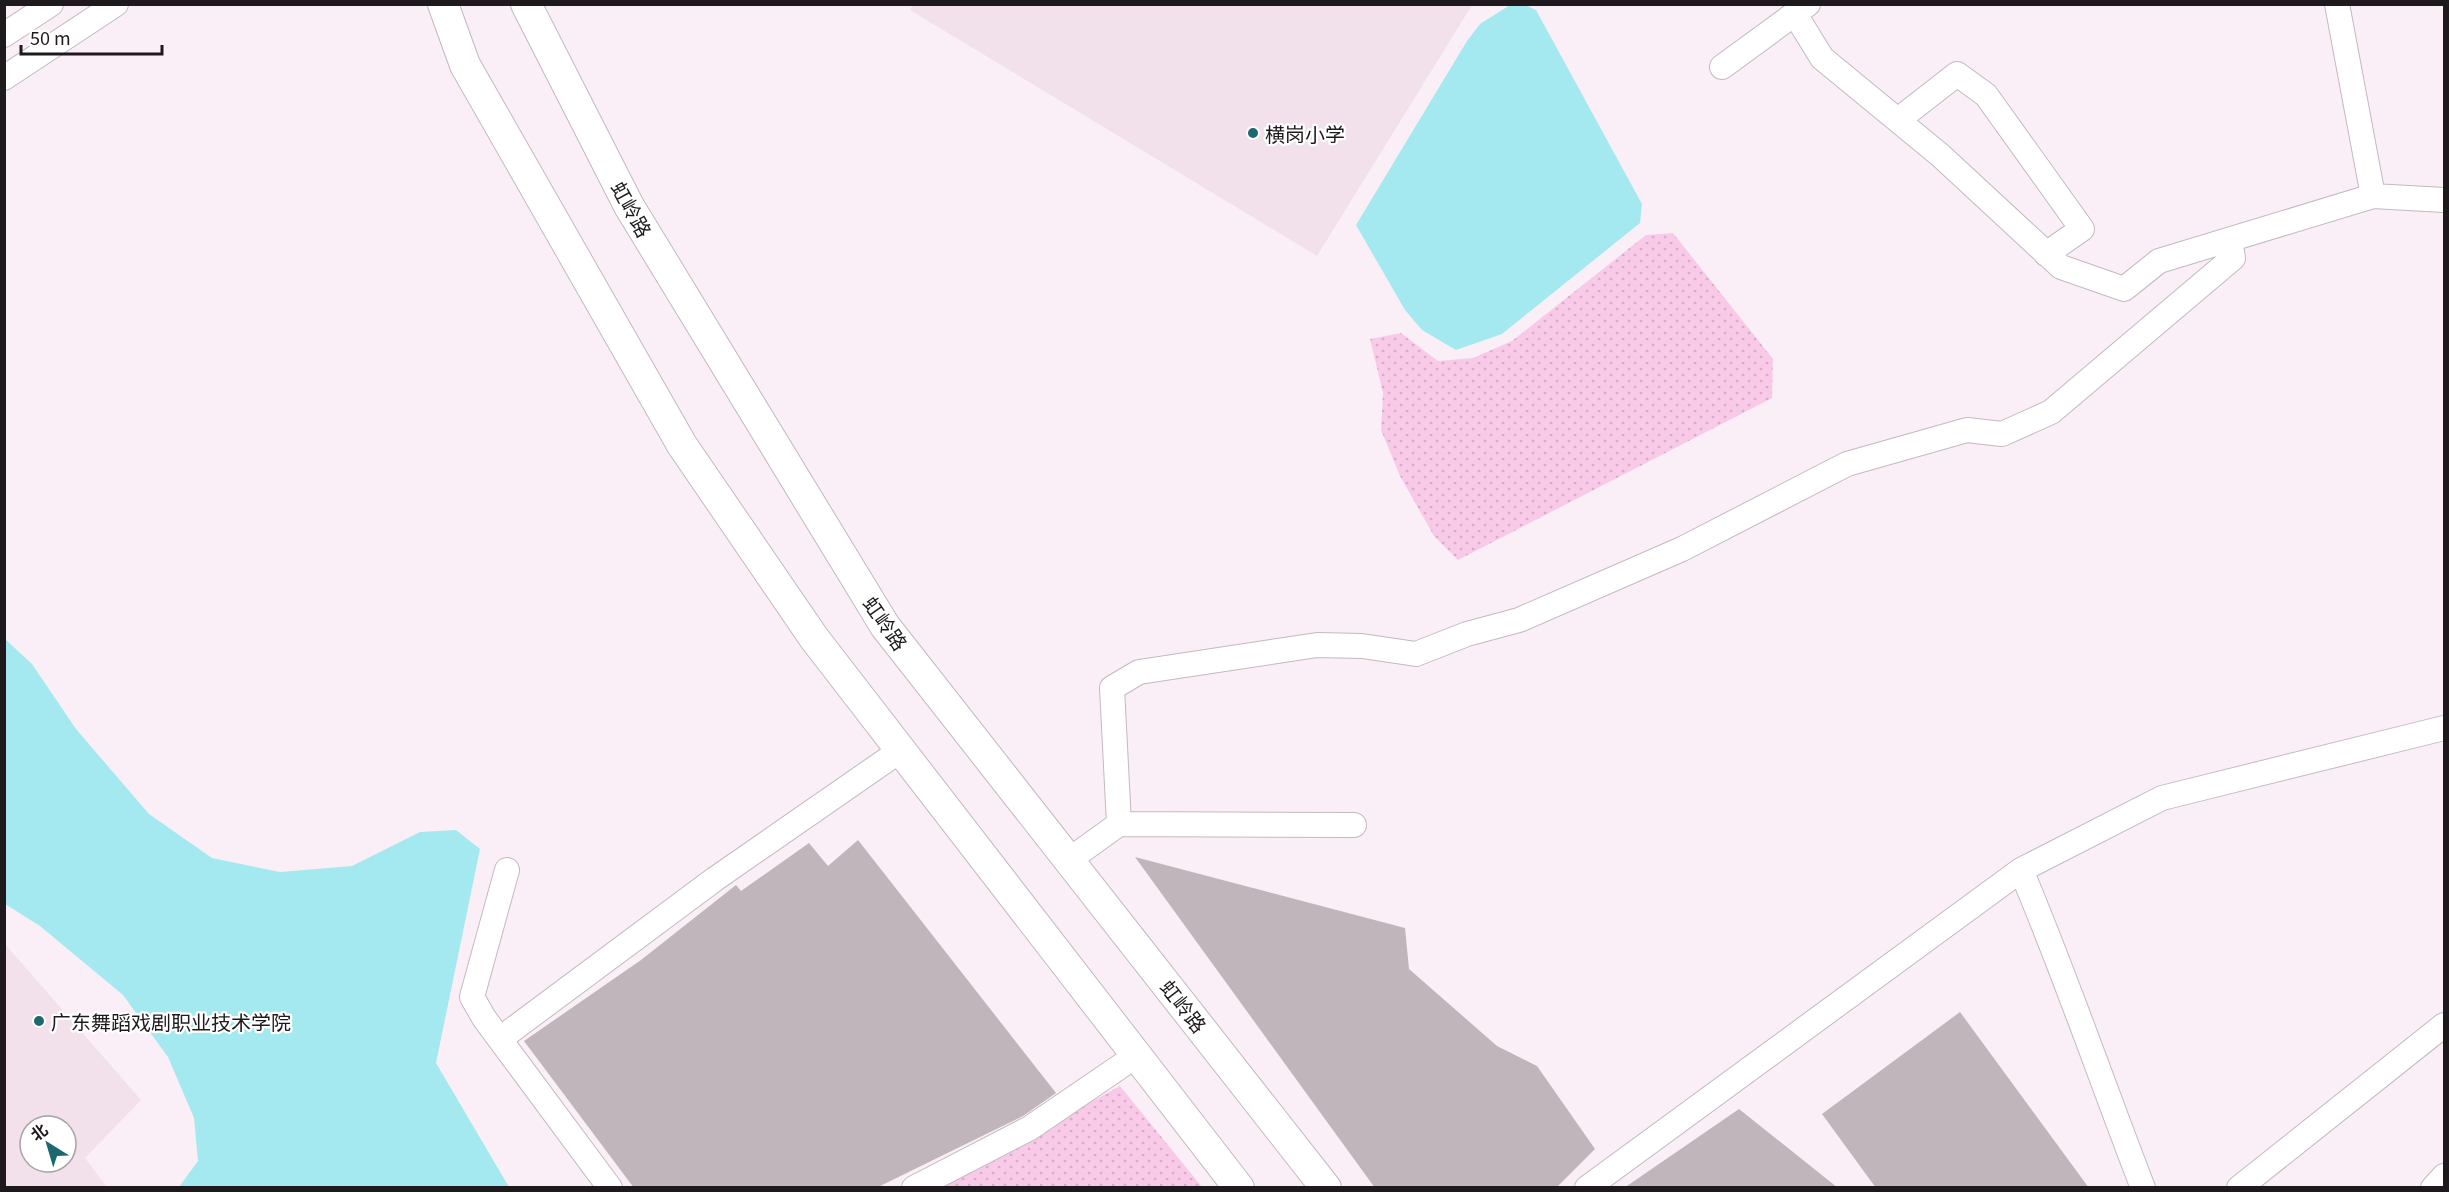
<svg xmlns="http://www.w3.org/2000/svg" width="2449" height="1192" viewBox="0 0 2449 1192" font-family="Georgia,'Noto Sans SC',serif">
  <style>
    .built { fill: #f2e0eb; fill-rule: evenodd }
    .grass { fill: url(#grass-dots) }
    .water { fill: #a4e9ef }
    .building { fill: #bfb5bb }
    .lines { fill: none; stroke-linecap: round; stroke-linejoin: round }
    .minor-casing { stroke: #c3b9bf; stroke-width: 26 }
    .major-casing { stroke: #c3b9bf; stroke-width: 32 }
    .minor { stroke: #fff; stroke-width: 24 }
    .major { stroke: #fff; stroke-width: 30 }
    .poi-dot { fill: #1b686e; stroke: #fff; stroke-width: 2 }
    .labels { text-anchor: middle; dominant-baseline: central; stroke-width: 4.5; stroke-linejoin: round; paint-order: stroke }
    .poi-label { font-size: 20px; fill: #1d191c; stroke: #fff; text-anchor: start }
    .street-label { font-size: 20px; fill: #1d191c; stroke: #fff }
  </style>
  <defs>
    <pattern id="grass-dots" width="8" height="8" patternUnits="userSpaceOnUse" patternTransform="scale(1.5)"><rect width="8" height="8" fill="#f8cae7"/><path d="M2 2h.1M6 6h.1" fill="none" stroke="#d4adc6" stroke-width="1.8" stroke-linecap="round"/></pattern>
  </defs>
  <rect width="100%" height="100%" fill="#faeff6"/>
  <!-- built -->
  <path class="built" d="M 913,5 L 913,4 L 1472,5 L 1317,256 L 910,10 Z
    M 4,943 L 141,1100 L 85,1158 L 107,1187 L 5,1187 ZM 30,1126 L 66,1126 L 66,1162 L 30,1162 Z"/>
  <!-- grass -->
  <path class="grass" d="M 1673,233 L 1773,359 L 1772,398 L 1458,560 L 1434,536 L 1400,476 L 1381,430 L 1383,393 L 1370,339 L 1401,333 L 1438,361 L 1473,358 L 1512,341 L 1646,235 Z
    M 1120,1086 L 1202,1187 L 933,1188 Z"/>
  <!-- water -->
  <path class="water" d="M 1510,5 L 1525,5 L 1536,10 L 1642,204 L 1640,223 L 1502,334 L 1456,350 L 1422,330 L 1405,310 L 1356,225 L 1467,41 L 1480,24 Z
    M 4,638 L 32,664 L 76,729 L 149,814 L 212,858 L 280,872 L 352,866 L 420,832 L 456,830 L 480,849 L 436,1063 L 509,1187 L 179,1187 L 198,1161 L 194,1118 L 168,1057 L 123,995 L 40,926 L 5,904 Z"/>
  <!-- building -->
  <path class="building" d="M 858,840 L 1056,1093 L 1023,1116 L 876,1188 L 634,1188 L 524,1041 L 641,960 L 736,885 L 741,891 L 809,843 L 828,866 Z
    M 1135,857 L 1405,928 L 1409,969 L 1497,1046 L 1537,1066 L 1595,1149 L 1556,1188 L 1375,1188 Z
    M 1960,1012 L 2089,1188 L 1876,1188 L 1822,1114 Z
    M 1739,1109 L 1838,1188 L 1624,1188 Z"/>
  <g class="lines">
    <!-- minor casing -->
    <g class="minor-casing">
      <path id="minor" d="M 2337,4 L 2373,196
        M 1795,14 L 1822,58 L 1940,155 L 2061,267 L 2124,289 L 2159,261 L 2373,196 L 2444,200
        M 4,35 L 51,4
        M 1722,67 L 1808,4
        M 4,78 L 116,4
        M 1898,120 L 1957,74 L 1986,95 L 2082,229 L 2046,254
        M 1119,824 L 1112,688 L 1139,672 L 1317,645 L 1362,646 L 1416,654 L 1467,634 L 1519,620 L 1682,549 L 1847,464 L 1967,430 L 2002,434 L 2051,412 L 2233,258 L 2230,240
        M 1069,860 L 1119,824 L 1354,825
        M 507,870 L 472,997 L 484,1018 L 610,1188
        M 2021,870 C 2065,974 2102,1082 2143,1188
        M 500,1039 L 715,879 L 901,750
        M 914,1188 L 1030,1128 L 1137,1055
        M 1587,1188 L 2021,870 L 2162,798 L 2444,728
        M 2239,1188 L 2444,1025
        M 2433,1188 L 2444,1176"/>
    </g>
    <!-- major casing -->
    <g class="major-casing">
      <path id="major" d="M 443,4 L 465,65 L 682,445 L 814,638 L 1239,1188
        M 526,4 L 629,206 L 885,626 L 1326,1188"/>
    </g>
    <!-- minor -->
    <use href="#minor" class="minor"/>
    <!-- major -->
    <use href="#major" class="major"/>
  </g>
  <!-- markers -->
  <g class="poi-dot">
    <circle cx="1253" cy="133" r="6"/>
    <circle cx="39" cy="1021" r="6"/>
  </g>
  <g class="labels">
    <!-- poi labels -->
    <g class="poi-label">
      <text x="1265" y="133">横岗小学</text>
      <text x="51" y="1021">广东舞蹈戏剧职业技术学院</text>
    </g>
    <!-- street labels -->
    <g class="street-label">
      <text transform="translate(632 209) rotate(61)">虹岭路</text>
      <text transform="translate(886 623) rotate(55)">虹岭路</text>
      <text transform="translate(1184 1006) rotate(52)">虹岭路</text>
    </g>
  </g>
  <!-- border -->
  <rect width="2449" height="1192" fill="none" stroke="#1d191c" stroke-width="12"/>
  <!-- north arrow -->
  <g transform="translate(48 1144) rotate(323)"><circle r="28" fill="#ffffff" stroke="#a5a3a4" stroke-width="1.5"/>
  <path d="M0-4.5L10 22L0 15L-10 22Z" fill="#1b686e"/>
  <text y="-9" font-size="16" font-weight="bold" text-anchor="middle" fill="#1d191c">北</text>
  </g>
  <!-- scale -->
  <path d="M21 45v9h141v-9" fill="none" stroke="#1d191c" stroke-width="3"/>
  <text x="30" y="45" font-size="18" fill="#1d191c" stroke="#ffffff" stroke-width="4.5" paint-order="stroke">50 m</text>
</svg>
